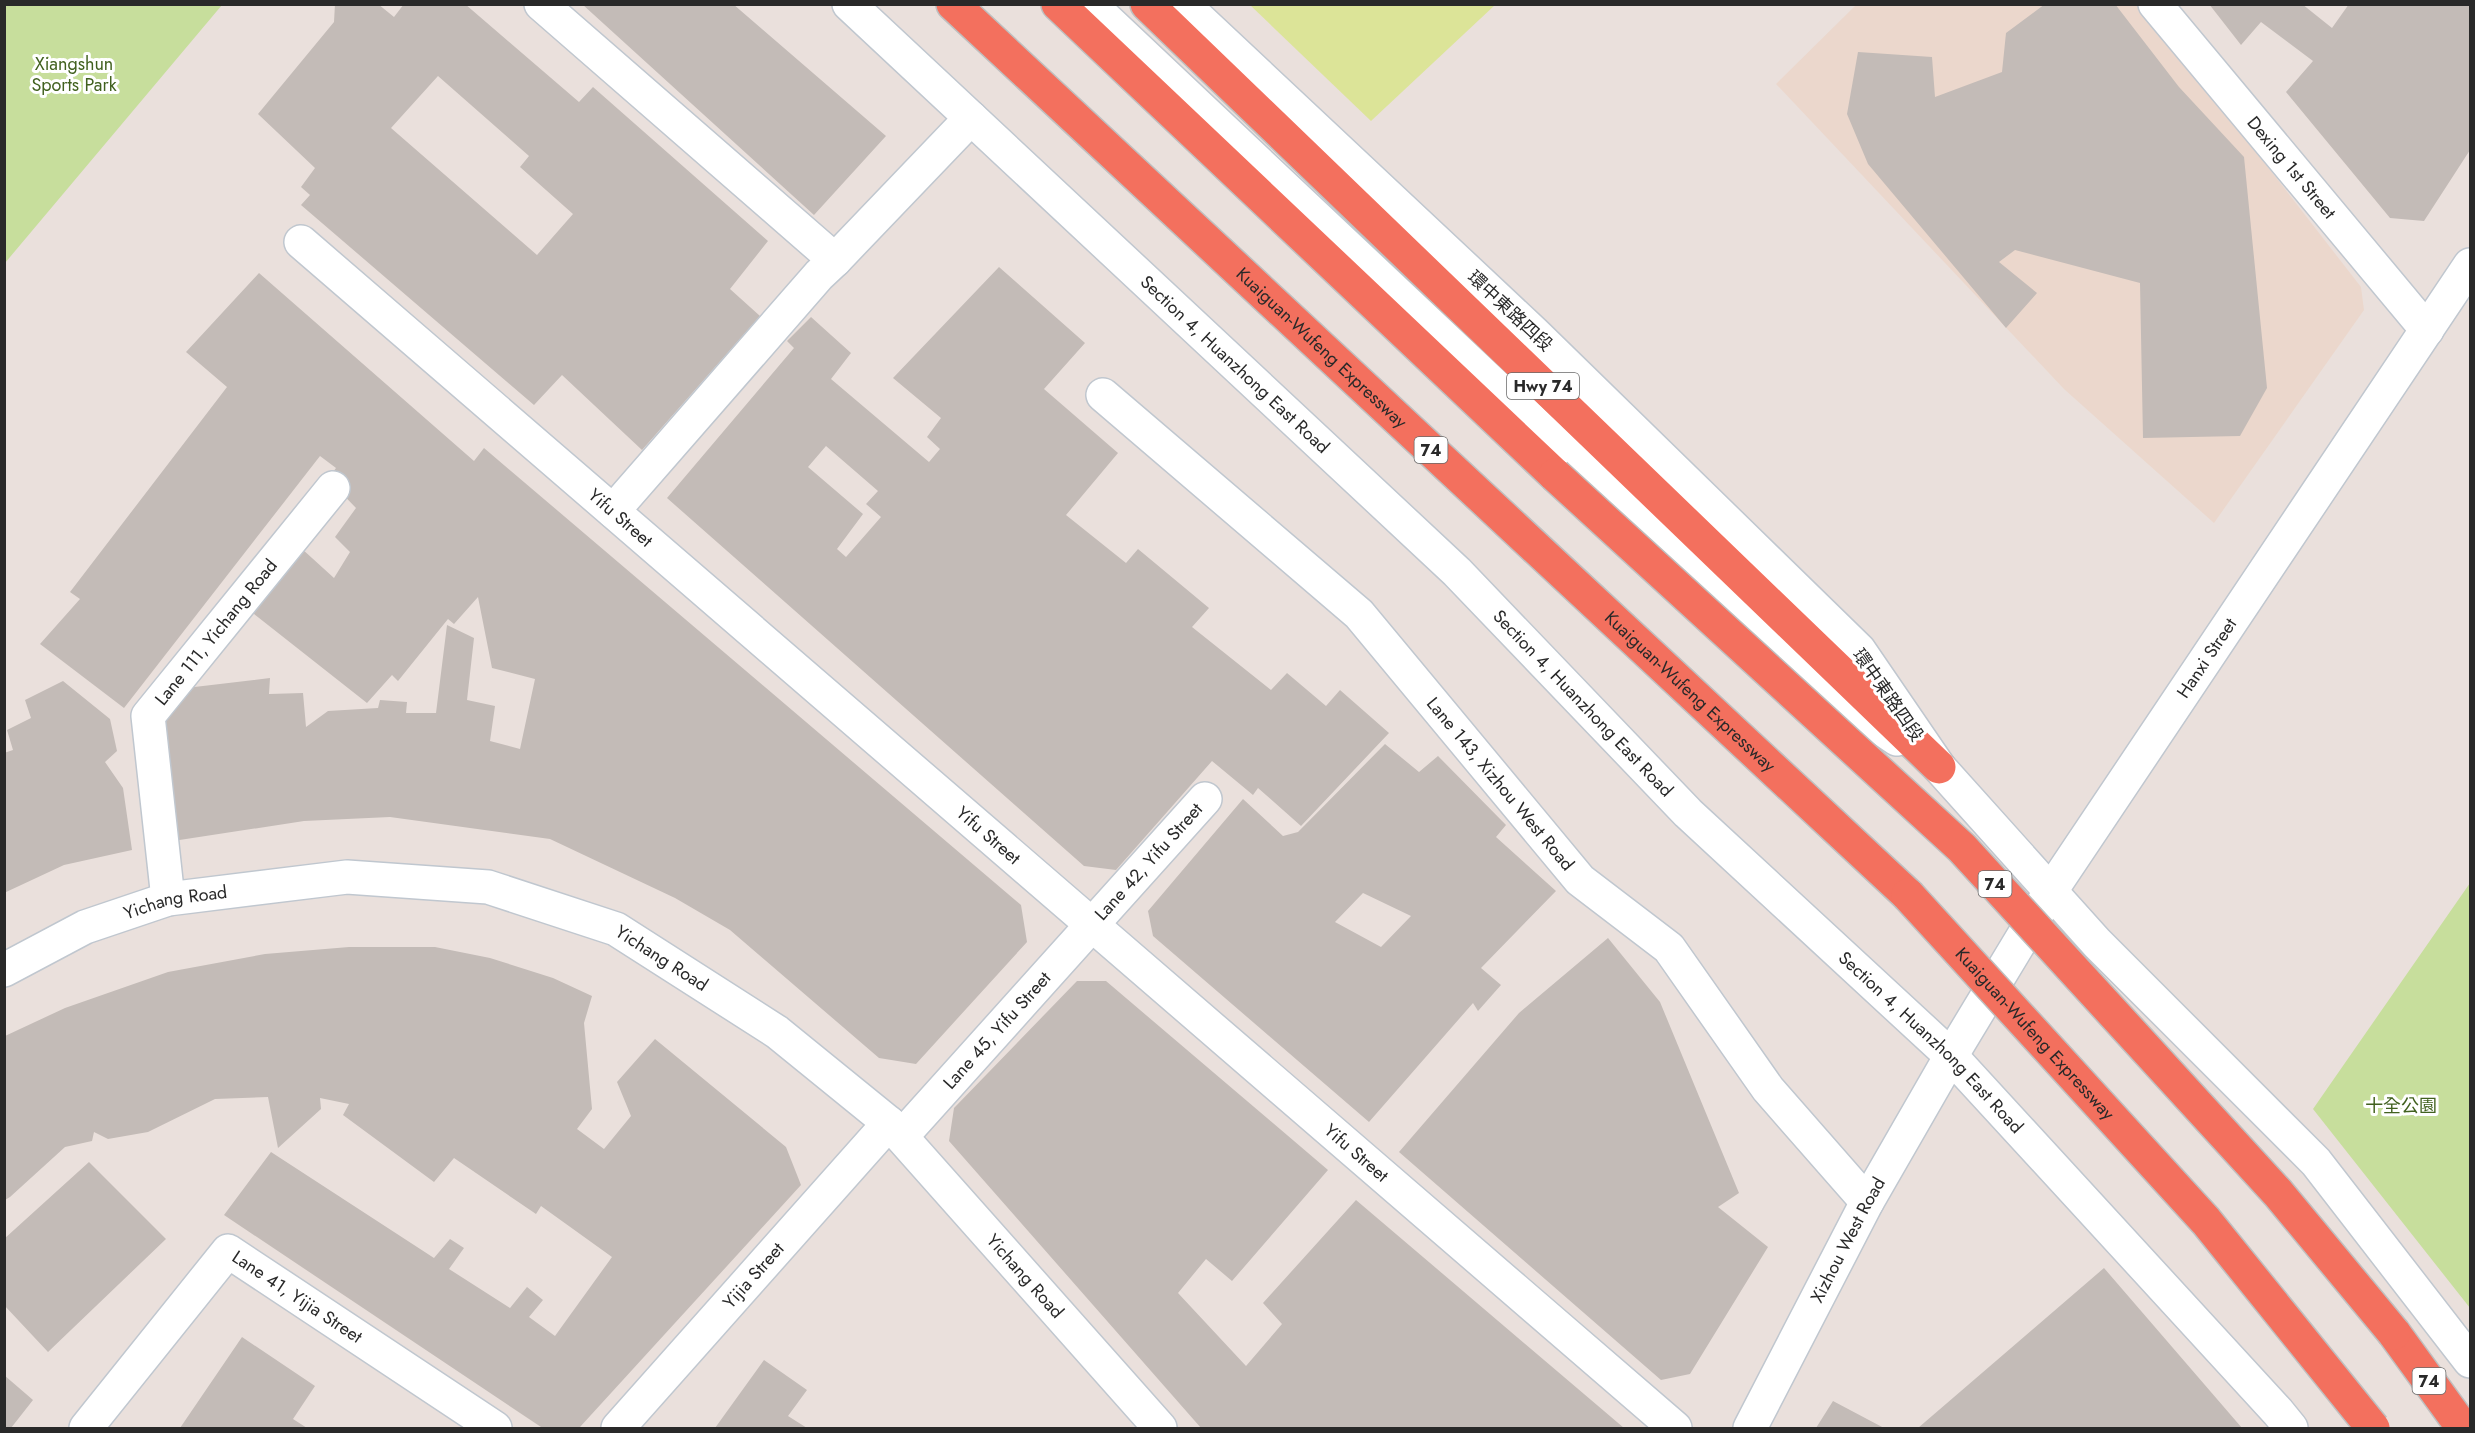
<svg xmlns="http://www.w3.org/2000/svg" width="2475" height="1433" viewBox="0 0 2475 1433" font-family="Jost,'Noto Sans TC',sans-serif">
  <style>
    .education { fill: #ebd7cc }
    .green { fill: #c7de9c }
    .pitch { fill: #dce498 }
    .building { fill: #c3bbb7; fill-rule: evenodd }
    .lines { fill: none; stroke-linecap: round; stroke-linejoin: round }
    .minor-casing { stroke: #c0c7cf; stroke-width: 36 }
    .highway-casing { stroke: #bfbfbf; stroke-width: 36 }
    .minor { stroke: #fff; stroke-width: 33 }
    .highway { stroke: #f3705e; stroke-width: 33 }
    .highway-bridge-casing { stroke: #bfbfbf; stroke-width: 36; stroke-linecap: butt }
    .highway-bridge { stroke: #f3705e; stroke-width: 33 }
    .labels { text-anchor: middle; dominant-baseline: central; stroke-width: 6; stroke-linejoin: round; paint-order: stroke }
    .shield { fill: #fff; stroke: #696969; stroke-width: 1.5 }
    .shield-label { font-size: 16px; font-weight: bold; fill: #292929 }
    .park-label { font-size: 18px; fill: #41611f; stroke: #fff }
    .street-label { font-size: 18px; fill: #292929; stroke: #fff }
  </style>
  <rect width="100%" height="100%" fill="#eae0dc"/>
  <!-- education -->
  <path class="education" d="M 1856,5 L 2142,5 L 2361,287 L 2364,310 L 2214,523 L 2064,389 L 1776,84 Z"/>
  <!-- green -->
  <path class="green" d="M 5,4 L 222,5 L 5,263 L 4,5 Z
    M 2470,883 L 2470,1308 L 2313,1109 Z"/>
  <!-- pitch -->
  <path class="pitch" d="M 1250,5 L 1495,5 L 1371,121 Z"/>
  <!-- building -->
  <path class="building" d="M 335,4 L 378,4 L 394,17 L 404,4 L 465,4 L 579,102 L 593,87 L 768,241 L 730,289 L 760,316 L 642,450 L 562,375 L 534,405 L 301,205 L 310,195 L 301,187 L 315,168 L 258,114 L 334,22 ZM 438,76 L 529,156 L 520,167 L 573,214 L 537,255 L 391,128 Z
    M 582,4 L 733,4 L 886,136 L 814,215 Z
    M 2045,4 L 2115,4 L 2179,87 L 2244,157 L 2267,388 L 2240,436 L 2143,438 L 2140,283 L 2015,250 L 1999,262 L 2037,293 L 2006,328 L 1868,164 L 1847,114 L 1858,52 L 1932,57 L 1935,97 L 2002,72 L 2006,33 Z
    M 2209,4 L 2302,4 L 2332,28 L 2349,4 L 2470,4 L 2470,150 L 2424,221 L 2390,218 L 2286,92 L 2313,61 L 2261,22 L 2241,45 Z
    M 999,267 L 1085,343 L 1044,389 L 1118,453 L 1066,515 L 1126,563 L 1138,549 L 1209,608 L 1192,627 L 1271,690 L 1287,673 L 1326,706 L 1340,690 L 1389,733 L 1301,826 L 1258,788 L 1253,795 L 1212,761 L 1116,870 L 1084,866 L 667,498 L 794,348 L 787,341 L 811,317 L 851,353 L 831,379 L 929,462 L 940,449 L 927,437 L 941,418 L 893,378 ZM 826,446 L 878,491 L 866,504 L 881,517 L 846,557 L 837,549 L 863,514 L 808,467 Z
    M 259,273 L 474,461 L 484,448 L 1021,905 L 1027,942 L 916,1064 L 879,1058 L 730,930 L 675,898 L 550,839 L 390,817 L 304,821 L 173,841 L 155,727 L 186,688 L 270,678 L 269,694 L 303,693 L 306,727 L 328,711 L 378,708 L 380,700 L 407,702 L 406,713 L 436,713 L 447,625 L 474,638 L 467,700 L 495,706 L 490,741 L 520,749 L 535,679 L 492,668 L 478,597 L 454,624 L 448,619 L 398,681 L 392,675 L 367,703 L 249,610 L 301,548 L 334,578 L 350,552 L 335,537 L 356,508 L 328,479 L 336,468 L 320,456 L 124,708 L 40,644 L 80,599 L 70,592 L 227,387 L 186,352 Z
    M 63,681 L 110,719 L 117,751 L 105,762 L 123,788 L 132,850 L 64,865 L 4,893 L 4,753 L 13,750 L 7,730 L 31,718 L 25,700 Z
    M 1385,744 L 1419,772 L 1438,756 L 1506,825 L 1496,837 L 1556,891 L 1481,968 L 1501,985 L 1478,1011 L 1473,1003 L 1369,1122 L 1153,936 L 1148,911 L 1243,799 L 1283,836 L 1298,832 ZM 1363,893 L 1411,916 L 1381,947 L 1335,922 Z
    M 1608,938 L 1660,1002 L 1739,1193 L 1718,1207 L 1768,1247 L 1690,1374 L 1661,1380 L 1399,1152 L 1519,1013 Z
    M 349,947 L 435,947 L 490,958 L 553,978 L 592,996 L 584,1023 L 592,1109 L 577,1129 L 604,1149 L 631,1116 L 617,1082 L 655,1039 L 786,1147 L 801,1185 L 580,1427 L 541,1427 L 224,1215 L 271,1152 L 434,1258 L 450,1239 L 464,1248 L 449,1269 L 510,1308 L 527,1287 L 543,1300 L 529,1317 L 555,1336 L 612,1257 L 541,1206 L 536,1214 L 454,1158 L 434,1182 L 343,1115 L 349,1104 L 320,1098 L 321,1109 L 278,1148 L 268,1097 L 215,1099 L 148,1132 L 108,1139 L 94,1132 L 92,1141 L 65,1147 L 10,1197 L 5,1200 L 5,1036 L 65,1008 L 168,972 L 265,954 Z
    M 1077,981 L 1106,981 L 1328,1170 L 1232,1281 L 1206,1259 L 1178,1293 L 1246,1366 L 1282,1324 L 1263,1303 L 1356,1200 L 1624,1428 L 1201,1428 L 949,1141 L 954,1108 Z
    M 89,1162 L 166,1239 L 48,1352 L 4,1305 L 4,1239 Z
    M 2104,1268 L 2242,1428 L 1918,1428 Z
    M 242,1337 L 315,1386 L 293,1419 L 307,1428 L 180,1428 Z
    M 764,1360 L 807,1390 L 788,1416 L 807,1428 L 715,1428 Z
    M 4,1375 L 33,1400 L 11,1428 L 4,1428 Z
    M 1833,1401 L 1884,1428 L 1816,1428 Z"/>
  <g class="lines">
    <!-- minor casing -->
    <g class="minor-casing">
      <g id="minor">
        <path d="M 541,4 L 835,260 L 819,275 L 613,511"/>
        <path id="s1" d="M 849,4 L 1457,572 L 1688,813 L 1951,1056 L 2278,1412 L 2291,1428"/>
        <path d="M 1090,4 L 1801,674 L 1897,739"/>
        <path d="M 1183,4 L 1534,333 L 1859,650 L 1939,767 L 2097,943 L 2316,1162 L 2470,1361"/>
        <path id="s2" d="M 2155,4 L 2427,330"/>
        <path id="s3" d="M 301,242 L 1675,1428"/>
        <path d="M 835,260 L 971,118"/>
        <path id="s4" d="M 1103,395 L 1359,614 L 1580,880 L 1669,948 L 1768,1089 L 1867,1202"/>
        <path id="s5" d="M 168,899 L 148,716 L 333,488"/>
        <path id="s6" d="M 4,970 L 85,927 L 168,899 L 347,877 L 488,887 L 616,929 L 777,1032 L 889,1123 L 1160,1428"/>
        <path id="s7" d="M 902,1136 L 1205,799"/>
        <path id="s8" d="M 86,1428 L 228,1251 L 495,1428"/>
        <path id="s9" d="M 618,1428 L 889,1123"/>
        <path id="s10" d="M 1750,1428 L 1867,1202 L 1951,1056 L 2050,892 L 2470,265"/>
      </g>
    </g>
    <!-- highway casing -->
    <g class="highway-casing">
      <g id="highway">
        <path id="s11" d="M 953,4 L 1908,895"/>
        <path d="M 1058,4 L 1555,475"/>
        <path d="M 1147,4 L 1939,767"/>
        <path d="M 2394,1333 L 2463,1428"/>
      </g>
    </g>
    <!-- minor -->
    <use href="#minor" class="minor"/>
    <!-- highway -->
    <use href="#highway" class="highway"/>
    <!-- highway-bridge casing -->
    <g class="highway-bridge-casing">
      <g id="highway-bridge">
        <path d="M 1555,475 L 1962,848 L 2278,1193 L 2394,1333"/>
        <path id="s12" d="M 1908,895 L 2206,1221 L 2373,1428"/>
      </g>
    </g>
    <!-- highway-bridge -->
    <use href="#highway-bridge" class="highway-bridge"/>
  </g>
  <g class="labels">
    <!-- shield labels -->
    <g class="shield">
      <rect x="1507" y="373" width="72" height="26" rx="4.5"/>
      <rect x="1414.5" y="437" width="33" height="26" rx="4.5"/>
      <rect x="1978.5" y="871" width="33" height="26" rx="4.5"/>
      <rect x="2412.5" y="1368" width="33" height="26" rx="4.5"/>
    </g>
    <g class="shield-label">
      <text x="1543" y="386">Hwy 74</text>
      <text x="1431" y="450">74</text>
      <text x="1995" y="884">74</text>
      <text x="2429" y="1381">74</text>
    </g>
    <!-- park labels -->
    <g class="park-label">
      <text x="74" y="64">Xiangshun<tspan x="74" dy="21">Sports Park</tspan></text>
      <text x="2401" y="1106">十全公園</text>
    </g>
    <!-- street labels -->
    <g class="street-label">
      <text stroke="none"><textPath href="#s2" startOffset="213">Dexing 1st Street</textPath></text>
      <text transform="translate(1510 311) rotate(43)">環中東路四段</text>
      <text stroke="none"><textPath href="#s11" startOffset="504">Kuaiguan-Wufeng Expressway</textPath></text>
      <text stroke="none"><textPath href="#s1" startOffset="528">Section 4, Huanzhong East Road</textPath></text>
      <text stroke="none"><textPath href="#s3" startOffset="422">Yifu Street</textPath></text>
      <text stroke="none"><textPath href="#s5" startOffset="292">Lane 111, Yichang Road</textPath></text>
      <text stroke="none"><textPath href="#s10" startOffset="896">Hanxi Street</textPath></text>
      <text stroke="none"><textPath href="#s11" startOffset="1008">Kuaiguan-Wufeng Expressway</textPath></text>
      <text transform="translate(1888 695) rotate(55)">環中東路四段</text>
      <text stroke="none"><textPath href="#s1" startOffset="1014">Section 4, Huanzhong East Road</textPath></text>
      <text stroke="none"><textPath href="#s4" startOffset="558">Lane 143, Xizhou West Road</textPath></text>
      <text stroke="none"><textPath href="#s3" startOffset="908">Yifu Street</textPath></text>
      <text stroke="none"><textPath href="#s7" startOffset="369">Lane 42, Yifu Street</textPath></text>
      <text stroke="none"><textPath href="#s6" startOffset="186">Yichang Road</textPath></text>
      <text stroke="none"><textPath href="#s6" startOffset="690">Yichang Road</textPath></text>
      <text stroke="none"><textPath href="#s7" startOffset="142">Lane 45, Yifu Street</textPath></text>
      <text stroke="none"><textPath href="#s12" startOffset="188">Kuaiguan-Wufeng Expressway</textPath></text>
      <text stroke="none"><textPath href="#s1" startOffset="1500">Section 4, Huanzhong East Road</textPath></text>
      <text stroke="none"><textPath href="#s3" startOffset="1394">Yifu Street</textPath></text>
      <text stroke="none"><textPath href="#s10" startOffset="212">Xizhou West Road</textPath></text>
      <text stroke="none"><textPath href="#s9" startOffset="204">Yijia Street</textPath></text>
      <text stroke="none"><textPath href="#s6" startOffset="1176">Yichang Road</textPath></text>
      <text stroke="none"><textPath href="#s8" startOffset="310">Lane 41, Yijia Street</textPath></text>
    </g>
  </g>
  <!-- border -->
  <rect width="2475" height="1433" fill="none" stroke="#292929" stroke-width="12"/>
</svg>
